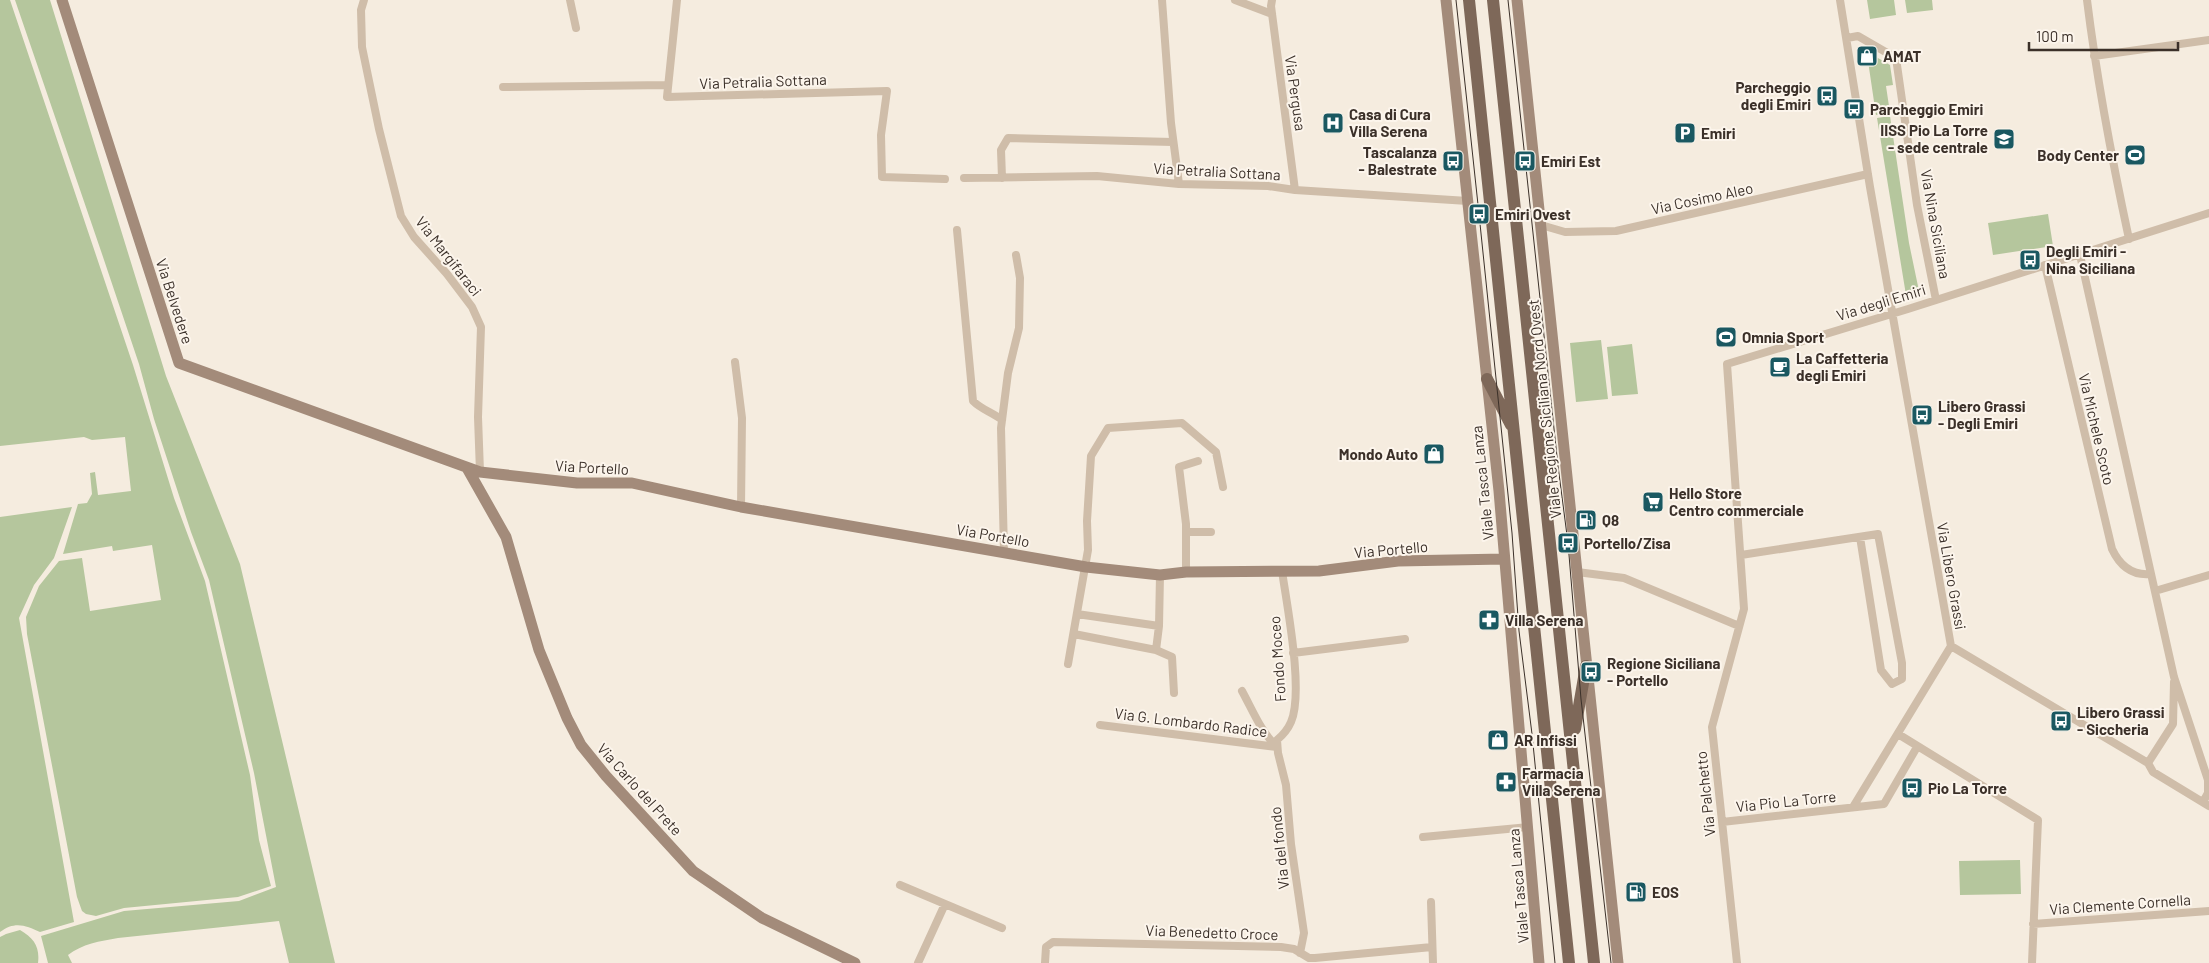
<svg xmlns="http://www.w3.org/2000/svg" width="2209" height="963" viewBox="0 0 2209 963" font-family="Barlow,sans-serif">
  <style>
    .green { fill: #b5c69d }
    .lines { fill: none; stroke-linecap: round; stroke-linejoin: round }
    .street { stroke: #cfbda9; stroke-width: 8 }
    .secondary { stroke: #a38b7a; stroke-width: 11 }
    .primary { stroke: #7e6859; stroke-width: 12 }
    .tram { stroke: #3b3029; stroke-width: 1 }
    .labels { text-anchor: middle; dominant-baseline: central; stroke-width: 4; stroke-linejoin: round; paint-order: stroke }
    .poi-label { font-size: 15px; font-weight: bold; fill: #3b3029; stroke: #fcf5ec; text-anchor: start }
    .street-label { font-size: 15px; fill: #3b3029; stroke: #fcf5ec }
  </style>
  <rect width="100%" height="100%" fill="#f5ecdf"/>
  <!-- green -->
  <path class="green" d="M 0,0 L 10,0 L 133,365 L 174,498 L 205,581 L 250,775 L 259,840 L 271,886 L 238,897 L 124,908 L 96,916 L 86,914 L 82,911 L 77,897 L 27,634 L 26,617 L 39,586 L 59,561 L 82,558 L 90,611 L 161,600 L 152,545 L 113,551 L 112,546 L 63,554 L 78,504 L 87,503 L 92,494 L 90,473 L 95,472 L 98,495 L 131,491 L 125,437 L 92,440 L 84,437 L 0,446 Z
    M 15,0 L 50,0 L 166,376 L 240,564 L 335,963 L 289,963 L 279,921 L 118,938 C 100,941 82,944 68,955 L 72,963 L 48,963 L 41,936 L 124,911 L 239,901 L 276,887 L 254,773 L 209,580 L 191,532 L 154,419 L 139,364 L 102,254 Z
    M 1867,0 L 1894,0 L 1896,15 L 1870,19 Z
    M 1905,0 L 1932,0 L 1933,10 L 1907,13 Z
    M 1871,54 L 1890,65 L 1893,85 L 1886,86 L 1890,113 L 1876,115 L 1868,61 L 1872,61 Z
    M 1890,116 L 1909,243 L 1919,291 L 1906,295 L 1877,118 Z
    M 2048,214 L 2053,246 L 1993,255 L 1988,223 Z
    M 1601,340 L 1608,399 L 1576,402 L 1570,343 Z
    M 1632,344 L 1638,394 L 1612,396 L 1607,347 Z
    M 72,507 L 54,558 L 34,585 L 19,618 L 74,922 L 40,932 C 26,925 14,921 0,932 L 0,517 Z
    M 2020,860 L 2021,894 L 1960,895 L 1959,861 Z
    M 20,930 C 34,938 40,947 38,963 L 0,963 L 0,937 L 6,934 Z"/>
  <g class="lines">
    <!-- street -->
    <path class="street" d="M 364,0 L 361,10 L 362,47 L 379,129 L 401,216 L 414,237 L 447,274 L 472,307 L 481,327 L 478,417 L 480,472
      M 570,0 L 576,28
      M 677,0 L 667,97 L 887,91 L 881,135 L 882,177 L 945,179
      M 1162,0 L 1171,123 L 1179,184
      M 1235,0 L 1272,14
      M 1272,0 L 1271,6 L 1295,190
      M 1840,0 L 1870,187 L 1951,646 L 2148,763
      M 2087,0 C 2097,81 2112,160 2129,239
      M 1847,38 L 1858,36 L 1896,58 L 1917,205 L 1936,300
      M 2094,56 L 2209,40
      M 503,87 L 668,85
      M 964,178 L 1097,176 L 1179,184 L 1268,186 L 1295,190 L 1468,201
      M 1002,178 L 1001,150 L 1008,138 L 1173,142
      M 1541,225 L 1565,232 L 1616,231 L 1868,174
      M 957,230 L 973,401 C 982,410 992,412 1002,420
      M 2080,255 L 2174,677 L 2208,780 L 2208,793 L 2203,802
      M 2045,265 L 2112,549 C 2120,566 2132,576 2151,574
      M 735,362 L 742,418 L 741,507
      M 1186,532 L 1211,532
      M 1004,552 L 1001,428 L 1008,373 L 1019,328 L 1020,278 L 1016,255
      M 1741,555 L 1878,534 L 1902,663 L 1902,679 L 1892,684 L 1881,670 L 1860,537
      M 1282,571 C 1287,606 1304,692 1291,722 C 1288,729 1283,735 1277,740 L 1278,753 L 1286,785 L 1291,844 L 1304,933 L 1300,953
      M 1186,572 L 1186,524 L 1179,467 L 1198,461
      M 1577,572 L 1624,578 L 1739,626
      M 1160,575 L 1159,626 L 1156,650 L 1172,657 L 1174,693
      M 2155,591 L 2209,575
      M 1077,614 L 1159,626
      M 1074,634 L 1156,650
      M 1293,653 L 1405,639
      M 1068,664 L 1088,550 L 1087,521 L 1091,456 L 1108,428 L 1182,423 L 1216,452 L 1223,487
      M 1242,691 C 1253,711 1261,732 1277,747
      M 1100,725 L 1277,747
      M 1898,734 L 2038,820 L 2032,963
      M 2148,763 L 2173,724 L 2174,682
      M 2148,763 L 2153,772 L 2209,806
      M 1853,807 L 1951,646
      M 1722,822 L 1884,804 L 1917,747
      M 1423,837 L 1528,827
      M 900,885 L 1002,928
      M 1431,902 L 1433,963
      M 2033,924 L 2209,911
      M 918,963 L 945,904
      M 1045,963 L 1046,947 L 1053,942 L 1281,947 L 1294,949 L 1309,958 L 1315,958 L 1432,947
      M 1737,963 L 1712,727 L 1744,609 L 1727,364 L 1908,309 L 2209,213"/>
    <!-- secondary -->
    <path class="secondary" d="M 62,0 L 179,363 L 480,472 L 577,483 L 632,483 L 741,507 L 1086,567 L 1160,575 L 1186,572 L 1319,571 L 1398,561 L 1504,559
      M 1446,0 L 1499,491 L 1539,963
      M 1517,0 L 1618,963
      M 467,468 L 506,537 L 539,650 L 567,718 L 581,745 L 606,776 L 693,871 L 762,918 L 855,963"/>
    <!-- primary -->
    <path class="primary" d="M 1469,0 L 1569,963
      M 1493,0 L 1594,963
      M 1487,379 L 1511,425
      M 1575,729 L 1586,666"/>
    <!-- tram -->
    <path class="tram" d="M 1456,0 L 1479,214 L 1512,533 L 1519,631 L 1532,734 L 1555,963
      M 1508,0 L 1558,466 L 1568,543 L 1581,699 L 1611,963"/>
  </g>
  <!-- icons -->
  <defs>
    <g id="shop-square" transform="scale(1.125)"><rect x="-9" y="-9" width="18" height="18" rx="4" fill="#1a5861" stroke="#fcf5ec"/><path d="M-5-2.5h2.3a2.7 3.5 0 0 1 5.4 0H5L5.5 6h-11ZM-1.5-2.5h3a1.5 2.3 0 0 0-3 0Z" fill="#fff"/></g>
    <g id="bus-square" transform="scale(1.125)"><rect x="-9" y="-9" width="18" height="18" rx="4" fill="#1a5861" stroke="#fcf5ec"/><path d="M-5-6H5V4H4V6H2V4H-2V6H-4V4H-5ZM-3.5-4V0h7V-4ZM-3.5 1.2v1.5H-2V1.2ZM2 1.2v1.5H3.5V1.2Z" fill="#fff"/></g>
    <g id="hospital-square" transform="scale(1.125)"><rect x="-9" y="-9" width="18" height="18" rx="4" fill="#1a5861" stroke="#fcf5ec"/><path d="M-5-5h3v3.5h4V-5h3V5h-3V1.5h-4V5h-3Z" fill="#fff"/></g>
    <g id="parking-square" transform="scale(1.125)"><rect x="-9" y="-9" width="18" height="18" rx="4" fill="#1a5861" stroke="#fcf5ec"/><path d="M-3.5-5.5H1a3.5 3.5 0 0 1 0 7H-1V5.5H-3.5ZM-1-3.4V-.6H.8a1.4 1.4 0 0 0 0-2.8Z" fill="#fff"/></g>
    <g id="school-square" transform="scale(1.125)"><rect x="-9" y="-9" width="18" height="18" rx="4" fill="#1a5861" stroke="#fcf5ec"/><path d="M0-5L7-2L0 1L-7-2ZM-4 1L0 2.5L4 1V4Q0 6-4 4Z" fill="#fff"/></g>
    <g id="stadium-square" transform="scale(1.125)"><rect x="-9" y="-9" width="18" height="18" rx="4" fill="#1a5861" stroke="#fcf5ec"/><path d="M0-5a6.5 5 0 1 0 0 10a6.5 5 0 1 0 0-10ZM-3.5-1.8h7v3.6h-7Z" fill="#fff"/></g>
    <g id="cafe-square" transform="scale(1.125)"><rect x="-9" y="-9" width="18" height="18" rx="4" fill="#1a5861" stroke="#fcf5ec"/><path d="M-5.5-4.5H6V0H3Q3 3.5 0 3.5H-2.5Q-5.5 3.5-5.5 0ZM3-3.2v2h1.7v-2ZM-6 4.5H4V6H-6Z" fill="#fff"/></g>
    <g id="supermarket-square" transform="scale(1.125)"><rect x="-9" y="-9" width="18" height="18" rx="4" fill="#1a5861" stroke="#fcf5ec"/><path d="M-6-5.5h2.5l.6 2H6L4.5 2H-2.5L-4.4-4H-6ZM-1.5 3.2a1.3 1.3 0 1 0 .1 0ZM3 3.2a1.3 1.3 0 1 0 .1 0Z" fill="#fff"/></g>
    <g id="fuel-square" transform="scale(1.125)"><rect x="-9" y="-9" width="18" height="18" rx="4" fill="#1a5861" stroke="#fcf5ec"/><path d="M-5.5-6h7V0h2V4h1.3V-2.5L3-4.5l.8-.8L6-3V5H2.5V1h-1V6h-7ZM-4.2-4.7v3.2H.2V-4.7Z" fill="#fff"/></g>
    <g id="pharmacy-square" transform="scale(1.125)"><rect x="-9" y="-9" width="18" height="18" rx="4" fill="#1a5861" stroke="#fcf5ec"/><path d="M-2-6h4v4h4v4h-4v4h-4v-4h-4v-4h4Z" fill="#fff"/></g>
  </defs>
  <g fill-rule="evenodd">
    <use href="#shop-square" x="1867" y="56"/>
    <use href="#bus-square" x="1827" y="96"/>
    <use href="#bus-square" x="1854" y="109"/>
    <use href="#hospital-square" x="1333" y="123"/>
    <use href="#parking-square" x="1685" y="133"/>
    <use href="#school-square" x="2004" y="139"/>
    <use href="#stadium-square" x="2135" y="155"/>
    <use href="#bus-square" x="1453" y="161"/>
    <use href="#bus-square" x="1525" y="161"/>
    <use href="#bus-square" x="1479" y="214"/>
    <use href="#bus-square" x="2030" y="260"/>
    <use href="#stadium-square" x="1726" y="337"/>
    <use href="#cafe-square" x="1780" y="367"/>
    <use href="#bus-square" x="1922" y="415"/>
    <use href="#shop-square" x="1434" y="454"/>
    <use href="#supermarket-square" x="1653" y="502"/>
    <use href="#fuel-square" x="1586" y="520"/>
    <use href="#bus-square" x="1568" y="543"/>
    <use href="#pharmacy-square" x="1489" y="620"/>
    <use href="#bus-square" x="1591" y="672"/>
    <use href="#bus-square" x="2061" y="721"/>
    <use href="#shop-square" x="1498" y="740"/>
    <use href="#pharmacy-square" x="1506" y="782"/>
    <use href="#bus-square" x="1912" y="788"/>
    <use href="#fuel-square" x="1636" y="892"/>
  </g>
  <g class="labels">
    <!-- poi labels -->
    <g class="poi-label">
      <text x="1883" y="56">AMAT</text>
      <text x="1811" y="87" text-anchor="end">Parcheggio<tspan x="1811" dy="17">degli Emiri</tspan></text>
      <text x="1870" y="109">Parcheggio Emiri</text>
      <text x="1349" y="114">Casa di Cura<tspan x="1349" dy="17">Villa Serena</tspan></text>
      <text x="1988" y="130" text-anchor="end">IISS Pio La Torre<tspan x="1988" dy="17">- sede centrale</tspan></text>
      <text x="1701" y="133">Emiri</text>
      <text x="1437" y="152" text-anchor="end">Tascalanza<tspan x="1437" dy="17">- Balestrate</tspan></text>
      <text x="2119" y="155" text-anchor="end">Body Center</text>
      <text x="1541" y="161">Emiri Est</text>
      <text x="1495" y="214">Emiri Ovest</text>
      <text x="2046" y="251">Degli Emiri -<tspan x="2046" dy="17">Nina Siciliana</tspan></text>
      <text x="1742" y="337">Omnia Sport</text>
      <text x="1796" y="358">La Caffetteria<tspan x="1796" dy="17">degli Emiri</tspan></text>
      <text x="1938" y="406">Libero Grassi<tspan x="1938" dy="17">- Degli Emiri</tspan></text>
      <text x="1418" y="454" text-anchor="end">Mondo Auto</text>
      <text x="1669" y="493">Hello Store<tspan x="1669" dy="17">Centro commerciale</tspan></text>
      <text x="1602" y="520">Q8</text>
      <text x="1584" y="543">Portello/Zisa</text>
      <text x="1505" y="620">Villa Serena</text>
      <text x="1607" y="663">Regione Siciliana<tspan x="1607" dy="17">- Portello</tspan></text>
      <text x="2077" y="712">Libero Grassi<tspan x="2077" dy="17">- Siccheria</tspan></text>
      <text x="1514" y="740">AR Infissi</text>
      <text x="1522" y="773">Farmacia<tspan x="1522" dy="17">Villa Serena</tspan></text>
      <text x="1928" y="788">Pio La Torre</text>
      <text x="1652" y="892">EOS</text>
    </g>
    <!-- street labels -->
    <g class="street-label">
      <text transform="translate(763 81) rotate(-2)">Via Petralia Sottana</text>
      <text transform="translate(1296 93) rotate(82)">Via Pergusa</text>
      <text transform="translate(1217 171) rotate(3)">Via Petralia Sottana</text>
      <text transform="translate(1702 198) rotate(-12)">Via Cosimo Aleo</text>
      <text transform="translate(1936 224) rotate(80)">Via Nina Siciliana</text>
      <text transform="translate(449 256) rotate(52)">Via Margifaraci</text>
      <text transform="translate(175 301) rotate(72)">Via Belvedere</text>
      <text transform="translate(1881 302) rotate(-17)">Via degli Emiri</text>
      <text transform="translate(1544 409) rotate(-96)">Viale Regione Siciliana Nord Ovest</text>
      <text transform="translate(2097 429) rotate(77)">Via Michele Scoto</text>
      <text transform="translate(592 467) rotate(3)">Via Portello</text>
      <text transform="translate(1482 483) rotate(-96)">Viale Tasca Lanza</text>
      <text transform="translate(993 535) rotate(10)">Via Portello</text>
      <text transform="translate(1391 549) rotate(-5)">Via Portello</text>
      <text transform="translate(1952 576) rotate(80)">Via Libero Grassi</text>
      <text transform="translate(1277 659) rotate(-94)">Fondo Moceo</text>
      <text transform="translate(1191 722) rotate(7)">Via G. Lombardo Radice</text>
      <text transform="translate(640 789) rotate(48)">Via Carlo del Prete</text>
      <text transform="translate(1705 794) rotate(-96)">Via Palchetto</text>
      <text transform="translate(1786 801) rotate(-6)">Via Pio La Torre</text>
      <text transform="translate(1279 848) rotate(-96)">Via del fondo</text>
      <text transform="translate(1518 886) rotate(-95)">Viale Tasca Lanza</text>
      <text transform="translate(2120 904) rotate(-4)">Via Clemente Cornella</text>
      <text transform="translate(1212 932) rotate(2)">Via Benedetto Croce</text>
    </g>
  </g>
  <!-- scale -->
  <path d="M2029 42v8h149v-8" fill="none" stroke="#3b3029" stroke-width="2.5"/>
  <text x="2036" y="42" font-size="15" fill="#3b3029" stroke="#fcf5ec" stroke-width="4" paint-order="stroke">100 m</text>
</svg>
